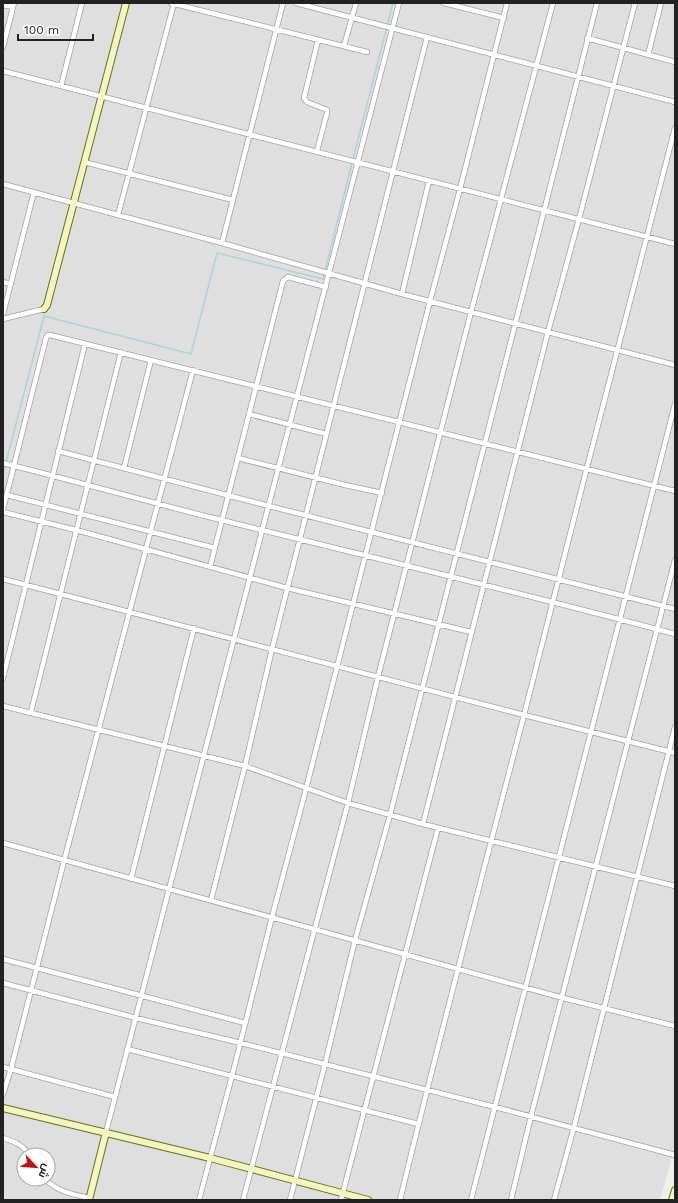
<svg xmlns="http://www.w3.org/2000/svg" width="678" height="1203" viewBox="0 0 678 1203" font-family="'Work Sans',Cairo,sans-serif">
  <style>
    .residential { fill: #e0dfdf; fill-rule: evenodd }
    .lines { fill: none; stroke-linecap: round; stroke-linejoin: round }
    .stream { stroke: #aed1db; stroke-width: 1.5 }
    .street-casing { stroke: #a3a3a3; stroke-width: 6 }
    .secondary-casing { stroke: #69730f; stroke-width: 8 }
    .street { stroke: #fff; stroke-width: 4.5 }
    .secondary { stroke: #f3f5c4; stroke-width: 6 }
  </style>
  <rect width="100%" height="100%" fill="#f1efea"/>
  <!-- residential -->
  <path class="residential" d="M 3,3 L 675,3 L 675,1146 L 660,1200 L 3,1200 ZM 24,1155 L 48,1155 L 48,1179 L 24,1179 Z"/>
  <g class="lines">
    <!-- stream -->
    <path class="stream" d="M 353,159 L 393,3
      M 3,474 L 44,316 L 191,354 L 217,253 L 323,279 L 352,163"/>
    <!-- street casing -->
    <g class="street-casing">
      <path id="street" d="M 171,3 L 367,52
        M 296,3 L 675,102
        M 444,3 L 504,18
        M 3,5 L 13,7
        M 587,38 L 675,62
        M 344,46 L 356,3
        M 3,47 L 14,3
        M 648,55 L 661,3
        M 3,71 L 675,244
        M 61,86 L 82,3
        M 317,151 L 327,113 L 327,110 L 307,102 L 304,98 L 318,40
        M 84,162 L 233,200
        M 3,184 L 222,243 L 402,294 L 675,365
        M 118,215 L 174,3
        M 222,243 L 283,3
        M 3,282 L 11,284
        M 402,294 L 429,181
        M 3,314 L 34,192
        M 3,319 L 44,309
        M 249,414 L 326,434
        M 58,451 L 269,506 L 675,609
        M 238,458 L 345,485 L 382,493
        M 3,463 C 71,480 138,499 205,516 C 362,555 519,592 675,634
        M 124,468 L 151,360
        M 7,495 L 215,548
        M 3,509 L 46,338 L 48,335 L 50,335 L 675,491
        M 3,512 L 76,530 L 287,588 L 471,632
        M 210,567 L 283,281 L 285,279 L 288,277 L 326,287
        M 3,579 L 524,715 L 675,753
        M 3,678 L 85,344
        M 3,706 L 245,766 L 348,803 L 423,824 L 675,886
        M 31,712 L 121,352
        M 423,824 L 548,332 L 579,219 L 635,3
        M 3,843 L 563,998 L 675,1026
        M 131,879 L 194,628
        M 211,900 L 245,766 L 272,649 L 427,37
        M 3,959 L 245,1023
        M 3,983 L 136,1018 L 241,1043 L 495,1107 L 675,1155
        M 127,1049 L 418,1124
        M 3,1067 L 115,1097
        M 3,1094 L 11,1069 L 64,861 L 193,370
        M 106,1132 L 399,3
        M 3,1138 C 13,1141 24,1145 29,1155
        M 45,1179 C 58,1192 72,1194 89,1198
        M 199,1200 L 232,1076 L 272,917 L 306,789 L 430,301 L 460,189 L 507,3
        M 243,1200 L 348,803 L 378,677 L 471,312 L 553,3
        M 290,1200 L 325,1064 L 355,940 L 390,815 L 597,3
        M 341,1200 L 438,828
        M 400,1200 C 439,1038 482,877 524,715 C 574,519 623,324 675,128
        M 471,1200 L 675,404
        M 511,1200 L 531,1116 L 675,560
        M 554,1200 L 574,1127 L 675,727"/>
    </g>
    <!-- secondary casing -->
    <g class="secondary-casing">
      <path id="secondary" d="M 44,309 L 47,305 L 126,3
        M 3,1108 L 210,1158 L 368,1200
        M 89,1200 L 106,1132
        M 672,1200 L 675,1190"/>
    </g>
    <!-- street -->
    <use href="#street" class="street"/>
    <!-- secondary -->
    <use href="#secondary" class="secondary"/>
  </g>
  <!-- border -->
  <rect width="678" height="1203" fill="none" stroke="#222222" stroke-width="8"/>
  <!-- north arrow -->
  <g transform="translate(36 1167) rotate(116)"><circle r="19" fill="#ffffff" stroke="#a7a7a7"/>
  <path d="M0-3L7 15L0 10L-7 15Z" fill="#c21213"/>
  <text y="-6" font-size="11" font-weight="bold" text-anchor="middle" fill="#222222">ش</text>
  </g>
  <!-- scale -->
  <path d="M18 34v6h75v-6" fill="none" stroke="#222222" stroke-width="2"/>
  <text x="24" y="34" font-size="12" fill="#222222" stroke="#ffffff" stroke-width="3" paint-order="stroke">100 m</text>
</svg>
